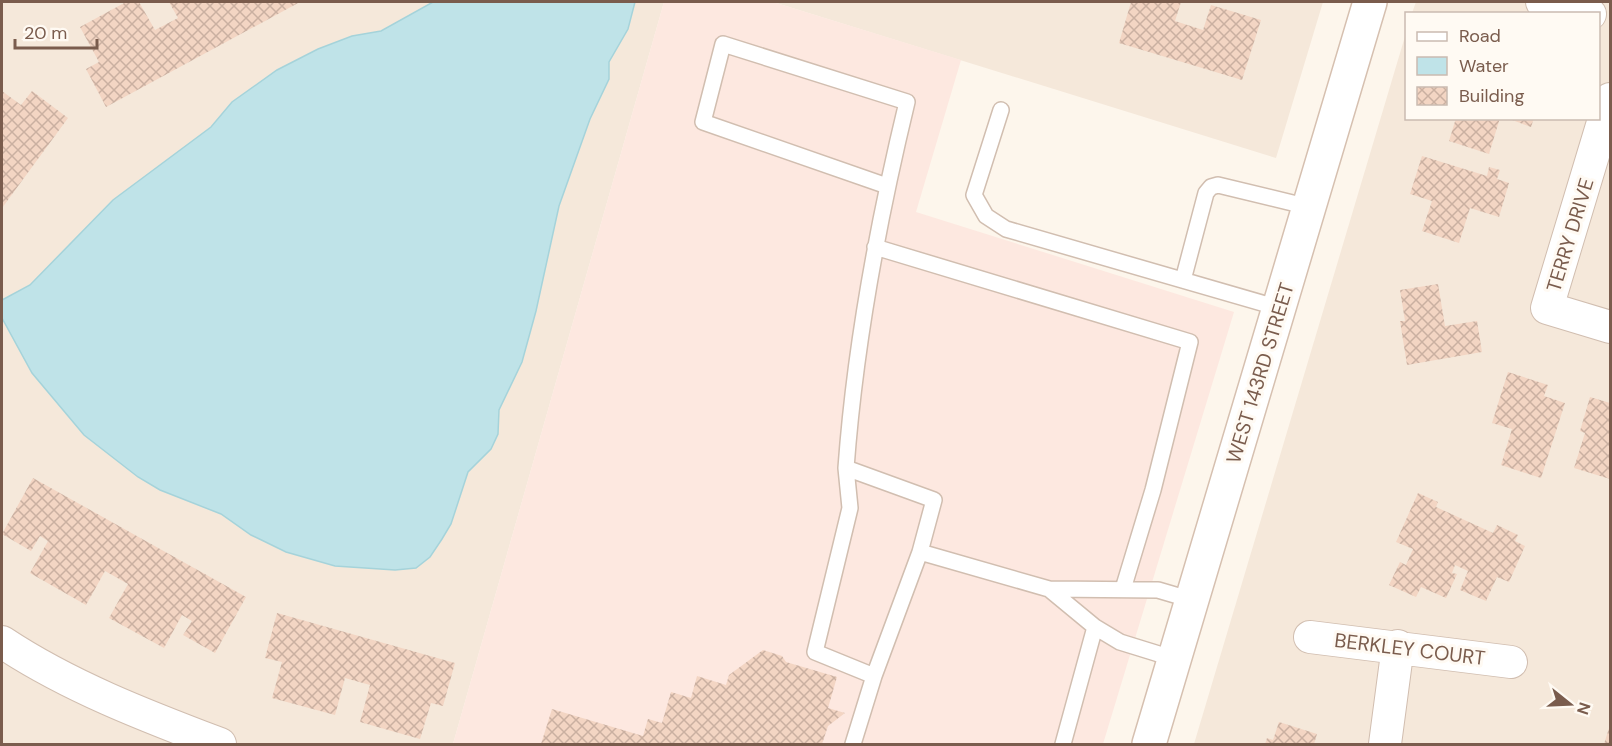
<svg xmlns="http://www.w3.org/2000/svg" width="1612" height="746" viewBox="0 0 1612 746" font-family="'DM Sans',sans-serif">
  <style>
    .residential { fill: #f5e8da }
    .commercial { fill: #fde8e0 }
    .water { fill: #bfe3e8; stroke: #a5d3da; stroke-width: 1.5 }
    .building { fill: url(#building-cross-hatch) }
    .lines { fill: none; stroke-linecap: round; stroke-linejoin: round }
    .lane-casing { stroke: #d1beb0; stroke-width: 18 }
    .street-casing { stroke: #d1beb0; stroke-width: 34 }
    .secondary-casing { stroke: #d6c0b0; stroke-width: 36 }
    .lane { stroke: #fff; stroke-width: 15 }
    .street { stroke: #fff; stroke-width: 32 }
    .secondary { stroke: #fff; stroke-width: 33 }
    .labels { text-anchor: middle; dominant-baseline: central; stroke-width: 6; stroke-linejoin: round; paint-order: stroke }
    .street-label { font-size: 20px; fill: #7a5c4d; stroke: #fffaf3 }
  </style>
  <defs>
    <pattern id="building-cross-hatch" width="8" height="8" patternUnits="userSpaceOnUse" patternTransform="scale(1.5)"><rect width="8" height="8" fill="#f3d5c3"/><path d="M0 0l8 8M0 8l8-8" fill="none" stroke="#cab0a1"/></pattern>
  </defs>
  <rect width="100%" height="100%" fill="#fdf6ec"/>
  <!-- residential -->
  <path class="residential" d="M 2,2 L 664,2 L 453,744 L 2,744 Z
    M 773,2 L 1323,2 L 1276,158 Z
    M 1416,2 L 1610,2 L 1610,744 L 1194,744 L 1406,33 L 1406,118 L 1598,118 L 1598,14 L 1412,13 Z"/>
  <!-- commercial -->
  <path class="commercial" d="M 664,2 L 773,2 L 961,60 L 916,212 L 1234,312 L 1103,744 L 453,744 Z"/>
  <!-- water -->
  <path class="water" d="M 433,2 L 635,2 L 628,29 L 609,62 L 609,79 L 590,119 L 559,206 L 536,311 L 522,362 L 499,410 L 498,434 L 491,449 L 468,472 L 451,524 L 442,539 L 430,557 L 416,568 L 395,570 L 335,566 L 286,552 L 251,535 L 221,514 L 160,490 L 138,477 L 84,435 L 32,373 L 2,318 L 2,300 L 30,285 L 113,200 L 211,127 L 232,102 L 277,70 L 318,49 L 352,36 L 381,31 Z"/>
  <!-- building -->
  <path class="building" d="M 126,2 L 139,2 L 155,30 L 178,18 L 169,2 L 300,2 L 106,107 L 86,69 L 99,62 L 80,27 Z
    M 1131,2 L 1181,2 L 1175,21 L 1203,30 L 1211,5 L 1261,20 L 1242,80 L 1119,43 Z
    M 2,91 L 21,105 L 32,91 L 68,118 L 2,208 Z
    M 1456,118 L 1500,118 L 1489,154 L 1449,141 Z
    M 1507,118 L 1534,118 L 1531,127 Z
    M 1422,156 L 1487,176 L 1489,167 L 1500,170 L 1497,179 L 1509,183 L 1499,217 L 1470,208 L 1459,243 L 1422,231 L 1432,201 L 1410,194 Z
    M 1438,284 L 1445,326 L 1477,321 L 1482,352 L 1407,365 L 1400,321 L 1405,321 L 1400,290 Z
    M 1508,372 L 1548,385 L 1544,396 L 1565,403 L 1541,478 L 1501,465 L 1512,429 L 1492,423 Z
    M 1590,397 L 1610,403 L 1610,479 L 1574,468 L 1585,433 L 1580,431 Z
    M 33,478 L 246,597 L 215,653 L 183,635 L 192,621 L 182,615 L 164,648 L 109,618 L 128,584 L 105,571 L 86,605 L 30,573 L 48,541 L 40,536 L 31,551 L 2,534 Z
    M 1418,493 L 1438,502 L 1436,507 L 1493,533 L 1497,525 L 1518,535 L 1515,541 L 1525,546 L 1509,582 L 1497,577 L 1486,601 L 1460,590 L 1468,571 L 1455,565 L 1452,573 L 1457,574 L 1446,598 L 1421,587 L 1416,597 L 1389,585 L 1400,562 L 1406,565 L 1413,549 L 1396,542 Z
    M 277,613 L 455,663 L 443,706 L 431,703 L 420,739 L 360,722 L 370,685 L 345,678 L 335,715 L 272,698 L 282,662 L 265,658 Z
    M 763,650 L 782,656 L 786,662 L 837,677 L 828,708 L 845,713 L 828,726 L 822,744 L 541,744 L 552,709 L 643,736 L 648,719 L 662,723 L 671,692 L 691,698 L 697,676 L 726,685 L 729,675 Z
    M 1279,722 L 1317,734 L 1314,744 L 1265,744 L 1267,738 L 1273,740 Z
    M 1610,725 L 1610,744 L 1604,744 Z"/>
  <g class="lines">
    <!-- lane casing -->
    <g class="lane-casing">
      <path id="lane" d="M 1001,110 L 974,195 L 986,216 L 1006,229 L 1279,308
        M 887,186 L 703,122 L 723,44 L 907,102 C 878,222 855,344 846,468 L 934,500 L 920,552 L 1049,589 L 1158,590 L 1192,600
        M 875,247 L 1190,342 L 1153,490 L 1123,589
        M 1183,280 L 1206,193 L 1211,187 L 1218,185 L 1309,207
        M 846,468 L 850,508 L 815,652 L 874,676 L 853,744
        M 1049,589 L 1095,627 L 1120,642 L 1175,659
        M 874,676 L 920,552
        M 1063,744 L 1095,627"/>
    </g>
    <!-- street casing -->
    <g class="street-casing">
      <path id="street" d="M 1542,2 L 1590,14
        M 1610,99 L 1547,308 L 1610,327
        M 1310,637 L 1511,662
        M 2,642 C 68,686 146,716 220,744
        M 1385,744 L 1398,646"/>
    </g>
    <!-- secondary casing -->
    <g class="secondary-casing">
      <path id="secondary" d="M 1149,744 L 1370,2"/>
    </g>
    <!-- lane -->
    <use href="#lane" class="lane"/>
    <!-- street -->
    <use href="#street" class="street"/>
    <!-- secondary -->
    <use href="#secondary" class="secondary"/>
  </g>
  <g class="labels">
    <!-- street labels -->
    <g class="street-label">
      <text transform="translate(1570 235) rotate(-73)">TERRY DRIVE</text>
      <text transform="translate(1260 373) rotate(-73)">WEST 143RD STREET</text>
      <text transform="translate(1410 649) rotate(7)">BERKLEY COURT</text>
    </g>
  </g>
  <!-- border -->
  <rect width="1612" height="746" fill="none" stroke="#7a5c4d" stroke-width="6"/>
  <!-- legend -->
  <rect x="1405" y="12" width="195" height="108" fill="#fffaf3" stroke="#cabbb1" stroke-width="1.5"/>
  <rect x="1417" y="32" width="30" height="9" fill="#ffffff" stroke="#cabbb1" stroke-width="1.5"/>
  <text x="1459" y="42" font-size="18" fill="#7a5c4d">Road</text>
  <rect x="1417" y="57" width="30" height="18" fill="#bfe3e8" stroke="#cabbb1" stroke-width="1.5"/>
  <text x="1459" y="72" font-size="18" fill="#7a5c4d">Water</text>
  <rect x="1417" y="87" width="30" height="18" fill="url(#building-cross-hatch)" stroke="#cabbb1" stroke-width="1.5"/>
  <text x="1459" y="102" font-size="18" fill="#7a5c4d">Building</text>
  <!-- north arrow -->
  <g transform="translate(1570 704) rotate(108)" stroke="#fffaf3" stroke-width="4.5" paint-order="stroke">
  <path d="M0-4.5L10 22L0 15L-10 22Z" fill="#7a5c4d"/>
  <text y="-9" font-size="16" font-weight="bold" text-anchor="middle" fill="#7a5c4d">N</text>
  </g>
  <!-- scale -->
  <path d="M15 39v9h82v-9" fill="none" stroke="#7a5c4d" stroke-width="3"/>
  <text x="24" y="39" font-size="18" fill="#7a5c4d" stroke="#fffaf3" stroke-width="4.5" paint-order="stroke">20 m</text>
</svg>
